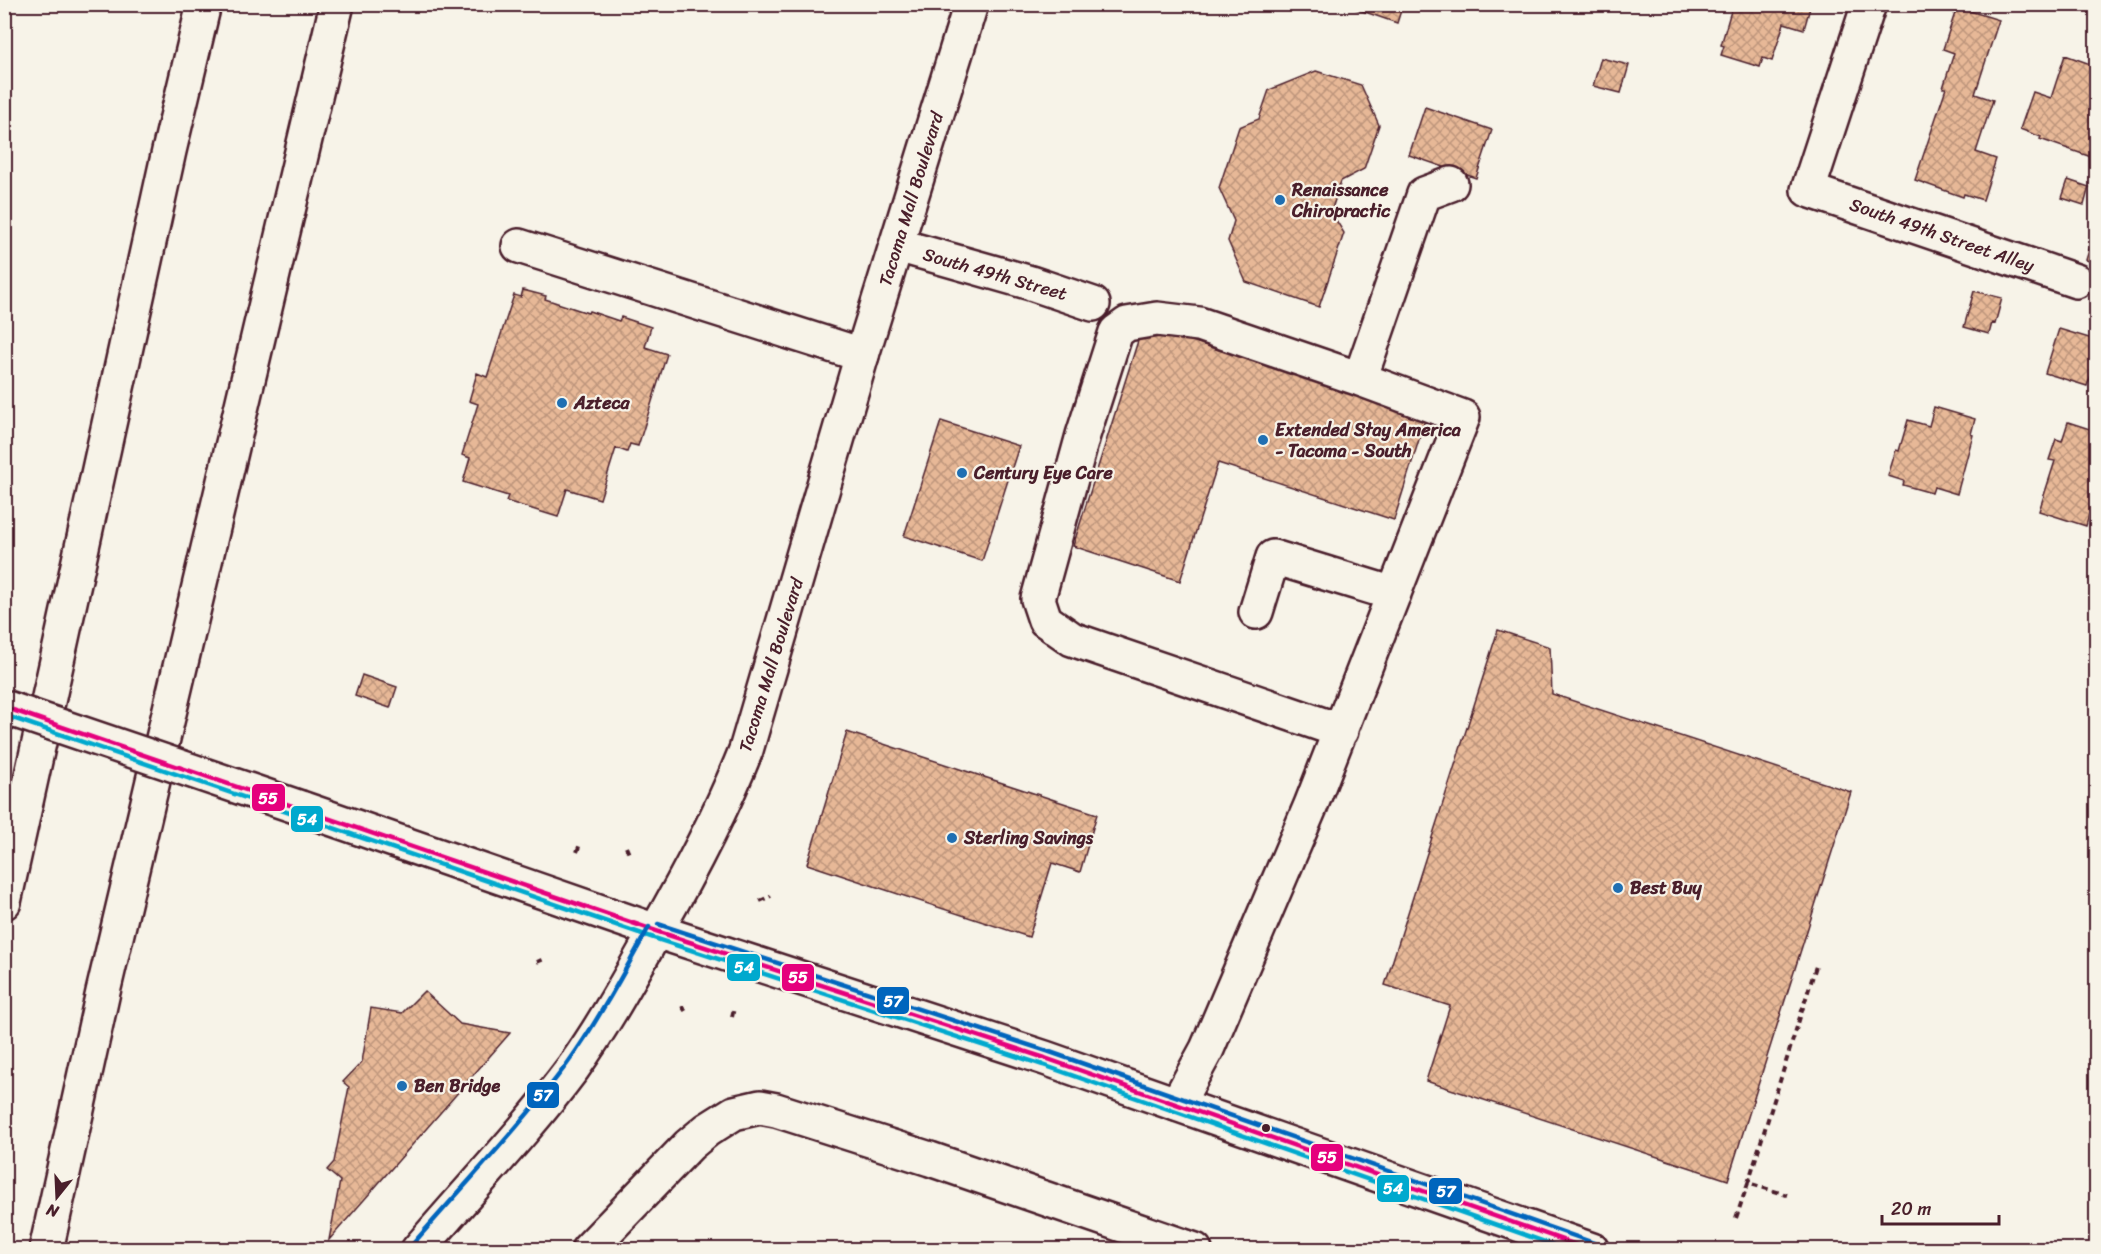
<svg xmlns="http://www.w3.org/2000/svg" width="2101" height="1254" viewBox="0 0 2101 1254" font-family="Sriracha,sans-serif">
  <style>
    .building { fill: url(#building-cross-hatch); stroke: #4a1f2b; stroke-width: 1.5 }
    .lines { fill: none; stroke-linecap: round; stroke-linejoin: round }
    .minor-casing { stroke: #4a1f2b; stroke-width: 38 }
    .major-casing { stroke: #4a1f2b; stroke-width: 38 }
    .highway-casing { stroke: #4a1f2b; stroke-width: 38 }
    .path { stroke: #4a1f2b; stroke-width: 4; stroke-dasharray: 6 4.5; stroke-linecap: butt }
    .minor { stroke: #f7f3e8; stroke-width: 33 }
    .major { stroke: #f7f3e8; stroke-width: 33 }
    .highway { stroke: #f7f3e8; stroke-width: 33 }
    .major-bridge-casing { stroke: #4a1f2b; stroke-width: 38; stroke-linecap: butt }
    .major-bridge { stroke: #f7f3e8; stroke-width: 33 }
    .bus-1-casing { stroke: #f7f3e8; stroke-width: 9 }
    .bus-2-casing { stroke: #f7f3e8; stroke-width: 9 }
    .bus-3-casing { stroke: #f7f3e8; stroke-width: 9 }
    .bus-1 { stroke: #e5007d; stroke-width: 4.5 }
    .bus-2 { stroke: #00a9ce; stroke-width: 4.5 }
    .bus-3 { stroke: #0065bd; stroke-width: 4.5 }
    .poi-dot { fill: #1f6fb2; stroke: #f7f3e8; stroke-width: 2 }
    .bus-dot { fill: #4a1f2b; stroke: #f7f3e8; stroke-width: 2 }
    .labels { text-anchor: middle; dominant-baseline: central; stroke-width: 4.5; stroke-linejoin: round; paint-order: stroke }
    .poi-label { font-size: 18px; font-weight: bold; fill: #4a1f2b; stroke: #f7f3e8; text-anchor: start }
    .street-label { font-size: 18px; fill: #4a1f2b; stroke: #f7f3e8 }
    .line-badge { stroke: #f7f3e8; stroke-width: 2 }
    .badge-label { font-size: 16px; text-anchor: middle; font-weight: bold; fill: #fff }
  </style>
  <defs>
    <pattern id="building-cross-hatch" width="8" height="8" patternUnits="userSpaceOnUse" patternTransform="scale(1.5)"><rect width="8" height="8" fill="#e7b897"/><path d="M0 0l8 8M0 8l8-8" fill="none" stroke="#bd957b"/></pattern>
  </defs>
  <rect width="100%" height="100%" fill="#f7f3e8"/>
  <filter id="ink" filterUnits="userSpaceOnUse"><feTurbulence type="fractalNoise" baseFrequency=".0167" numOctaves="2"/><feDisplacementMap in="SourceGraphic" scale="12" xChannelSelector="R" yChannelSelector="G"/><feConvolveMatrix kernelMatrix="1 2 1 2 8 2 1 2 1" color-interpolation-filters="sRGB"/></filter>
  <g filter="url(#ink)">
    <!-- building -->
    <path class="building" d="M 1342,4 L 1403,4 L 1397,23 Z
      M 1733,4 L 1811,4 L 1804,29 L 1784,23 L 1772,61 L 1763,58 L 1760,67 L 1721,55 L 1724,46 L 1721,45 Z
      M 1957,7 L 1999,20 L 1975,94 L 1993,100 L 1976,152 L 1996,159 L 1983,200 L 1964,194 L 1963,197 L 1915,180 L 1946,88 L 1943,88 L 1954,53 L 1943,49 Z
      M 2065,55 L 2096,66 L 2096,150 L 2094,158 L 2040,139 L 2041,137 L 2020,129 L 2033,92 L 2051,98 Z
      M 1601,58 L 1629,65 L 1621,93 L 1593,86 Z
      M 1316,71 L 1361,85 L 1379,125 L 1364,169 L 1341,181 L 1331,212 L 1344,233 L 1319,307 L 1246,282 L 1228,241 L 1234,221 L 1219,188 L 1239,127 L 1259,119 L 1269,90 Z
      M 1425,107 L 1492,130 L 1476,178 L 1409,155 Z
      M 2068,180 L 2089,187 L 2084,205 L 2062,198 Z
      M 2096,227 L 2096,263 L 2086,260 Z
      M 523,290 L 546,296 L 545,299 L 588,313 L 589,311 L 619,321 L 621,317 L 651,327 L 645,347 L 667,354 L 638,446 L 630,444 L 627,452 L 616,448 L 600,499 L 567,489 L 558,517 L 506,501 L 508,496 L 463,482 L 470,458 L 462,455 L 478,404 L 469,401 L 477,373 L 487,377 L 514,295 L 521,297 Z
      M 1974,291 L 2002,298 L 1995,324 L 1992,323 L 1989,334 L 1964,327 Z
      M 1143,325 L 1426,417 L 1394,520 L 1218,463 L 1180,581 L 1073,546 Z
      M 2059,329 L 2096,340 L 2096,376 L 2091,375 L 2087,386 L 2045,373 Z
      M 1934,407 L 1975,419 L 1971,434 L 1973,435 L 1957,494 L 1934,487 L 1932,493 L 1903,485 L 1904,481 L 1888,476 L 1896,450 L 1899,451 L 1908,420 L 1929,426 Z
      M 941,421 L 1019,446 L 982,561 L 904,536 Z
      M 2068,422 L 2096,431 L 2096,517 L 2089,515 L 2086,526 L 2039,511 L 2055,461 L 2049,460 L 2056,439 L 2062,441 Z
      M 1498,630 L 1550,647 L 1552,694 L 1851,792 L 1728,1180 L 1426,1081 L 1450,1006 L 1385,985 Z
      M 362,675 L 397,687 L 390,708 L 355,696 Z
      M 847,732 L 1097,814 L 1080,872 L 1052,863 L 1029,937 L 807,864 Z
      M 424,991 L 460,1024 L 510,1033 L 329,1240 L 340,1181 L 327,1170 L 334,1162 L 349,1087 L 343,1082 L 362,1062 L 371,1008 L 402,1013 Z"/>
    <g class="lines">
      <!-- minor casing -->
      <g class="minor-casing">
        <path id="minor" d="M 1869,4 L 1808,190 L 2076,281
          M 897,245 L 1031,283 L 1093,304
          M 519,246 L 862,355
          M 1360,379 L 1424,194 L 1451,184
          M 1256,612 L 1273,557 L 1394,594
          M 1177,1104 L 1207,1049 L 1311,805 L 1463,417 L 1360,379 L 1199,324 L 1157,319 L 1127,324 L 1116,332 L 1083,435 L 1038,599 L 1045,620 L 1072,639 L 1341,731
          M 418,1250 C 470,1189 525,1132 573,1068 C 604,1025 630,977 656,931
          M 588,1250 L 689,1145 L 707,1130 L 734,1113 L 760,1107 L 776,1110 L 930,1159 L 1195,1250"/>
      </g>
      <!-- major casing -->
      <g class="major-casing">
        <path id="major" d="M 301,808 L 656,931 L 1045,1058 L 1592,1250
          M 656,931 C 690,872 721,813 746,750 L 862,355 L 971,4"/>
      </g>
      <!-- highway casing -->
      <g class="highway-casing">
        <path id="highway" d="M 4,902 L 169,151 L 204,4
          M 46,1250 L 103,992 L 337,4"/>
      </g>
      <!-- path -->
      <path class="path" d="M 626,847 L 630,856
        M 577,852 L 580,844
        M 760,901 L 771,896
        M 537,962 L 546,958
        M 682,1006 L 686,1012
        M 732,1017 L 734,1008
        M 1748,1183 L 1816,966
        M 1736,1218 L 1748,1183 L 1787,1195"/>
      <!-- minor -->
      <use href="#minor" class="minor"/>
      <!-- major -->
      <use href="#major" class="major"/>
      <!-- highway -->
      <use href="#highway" class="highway"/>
      <!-- major-bridge casing -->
      <g class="major-bridge-casing">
        <path id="major-bridge" d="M 4,707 L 301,808"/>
      </g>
      <!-- major-bridge -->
      <use href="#major-bridge" class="major-bridge"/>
      <!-- bus-1 casing -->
      <g class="bus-1-casing">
        <path id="bus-1" d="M 4,707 L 656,931 L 1045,1058 L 1591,1250"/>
      </g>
      <!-- bus-2 casing -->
      <g class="bus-2-casing">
        <path id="bus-2" d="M 4,715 L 654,938 L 1043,1065 L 1568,1250"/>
      </g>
      <!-- bus-3 casing -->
      <g class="bus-3-casing">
        <path id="bus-3" d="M 658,924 L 1047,1051 L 1594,1243
          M 412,1245 C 464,1185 519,1128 567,1064 C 598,1021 623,974 649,927"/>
      </g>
      <!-- bus-1 -->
      <use href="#bus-1" class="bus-1"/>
      <!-- bus-2 -->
      <use href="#bus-2" class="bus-2"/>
      <!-- bus-3 -->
      <use href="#bus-3" class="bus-3"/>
    </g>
  </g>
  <!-- markers -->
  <g class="poi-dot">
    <circle cx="1280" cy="200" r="6"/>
    <circle cx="562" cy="403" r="6"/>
    <circle cx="1263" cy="440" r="6"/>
    <circle cx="962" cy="473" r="6"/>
    <circle cx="952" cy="838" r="6"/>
    <circle cx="1618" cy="888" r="6"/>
    <circle cx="402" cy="1086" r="6"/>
  </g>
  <circle class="bus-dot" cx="1266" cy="1128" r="5"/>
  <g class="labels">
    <!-- poi labels -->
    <g class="poi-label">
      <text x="1292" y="190">Renaissance<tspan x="1292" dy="21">Chiropractic</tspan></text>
      <text x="574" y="403">Azteca</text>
      <text x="1275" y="430">Extended Stay America<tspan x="1275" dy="21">- Tacoma - South</tspan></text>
      <text x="974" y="473">Century Eye Care</text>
      <text x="964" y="838">Sterling Savings</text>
      <text x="1630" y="888">Best Buy</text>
      <text x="414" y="1086">Ben Bridge</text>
    </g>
    <!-- street labels -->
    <g class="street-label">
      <text transform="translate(911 199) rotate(-73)">Tacoma Mall Boulevard</text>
      <text transform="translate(1942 235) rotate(19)">South 49th Street Alley</text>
      <text transform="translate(995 274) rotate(16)">South 49th Street</text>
      <text transform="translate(771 665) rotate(-73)">Tacoma Mall Boulevard</text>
    </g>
  </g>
  <g class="line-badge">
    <rect x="251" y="783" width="35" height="29" rx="6" fill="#e5007d"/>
    <rect x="290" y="805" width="34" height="28" rx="6" fill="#00a9ce"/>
    <rect x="726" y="953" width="35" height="29" rx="6" fill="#00a9ce"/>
    <rect x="781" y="963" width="34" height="29" rx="6" fill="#e5007d"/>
    <rect x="876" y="986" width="34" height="29" rx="6" fill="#0065bd"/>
    <rect x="526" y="1081" width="34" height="28" rx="6" fill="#0065bd"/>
    <rect x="1310" y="1143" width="34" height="29" rx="6" fill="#e5007d"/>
    <rect x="1376" y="1174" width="34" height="29" rx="6" fill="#00a9ce"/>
    <rect x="1428" y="1177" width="35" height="28" rx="6" fill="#0065bd"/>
  </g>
  <g class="badge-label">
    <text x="268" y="804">55</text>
    <text x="307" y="825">54</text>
    <text x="744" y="973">54</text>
    <text x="798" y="983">55</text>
    <text x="893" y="1007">57</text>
    <text x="543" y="1101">57</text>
    <text x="1327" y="1163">55</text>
    <text x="1393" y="1194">54</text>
    <text x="1446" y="1197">57</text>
  </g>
  <!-- margin -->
  <rect width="2101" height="1254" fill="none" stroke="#f7f3e8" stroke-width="24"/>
  <rect x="12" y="12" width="2077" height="1230" fill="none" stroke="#4a1f2b" stroke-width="2" filter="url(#ink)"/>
  <!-- north arrow -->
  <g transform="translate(57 1197) rotate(198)" stroke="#f7f3e8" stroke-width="4.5" paint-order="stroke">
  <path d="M0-4.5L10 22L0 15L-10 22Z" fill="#4a1f2b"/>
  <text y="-9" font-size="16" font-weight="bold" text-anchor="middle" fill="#4a1f2b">N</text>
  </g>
  <!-- scale -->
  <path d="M1882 1215v9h117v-9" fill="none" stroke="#4a1f2b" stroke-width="3"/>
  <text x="1891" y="1215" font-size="18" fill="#4a1f2b" stroke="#f7f3e8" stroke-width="4.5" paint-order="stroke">20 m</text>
</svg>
